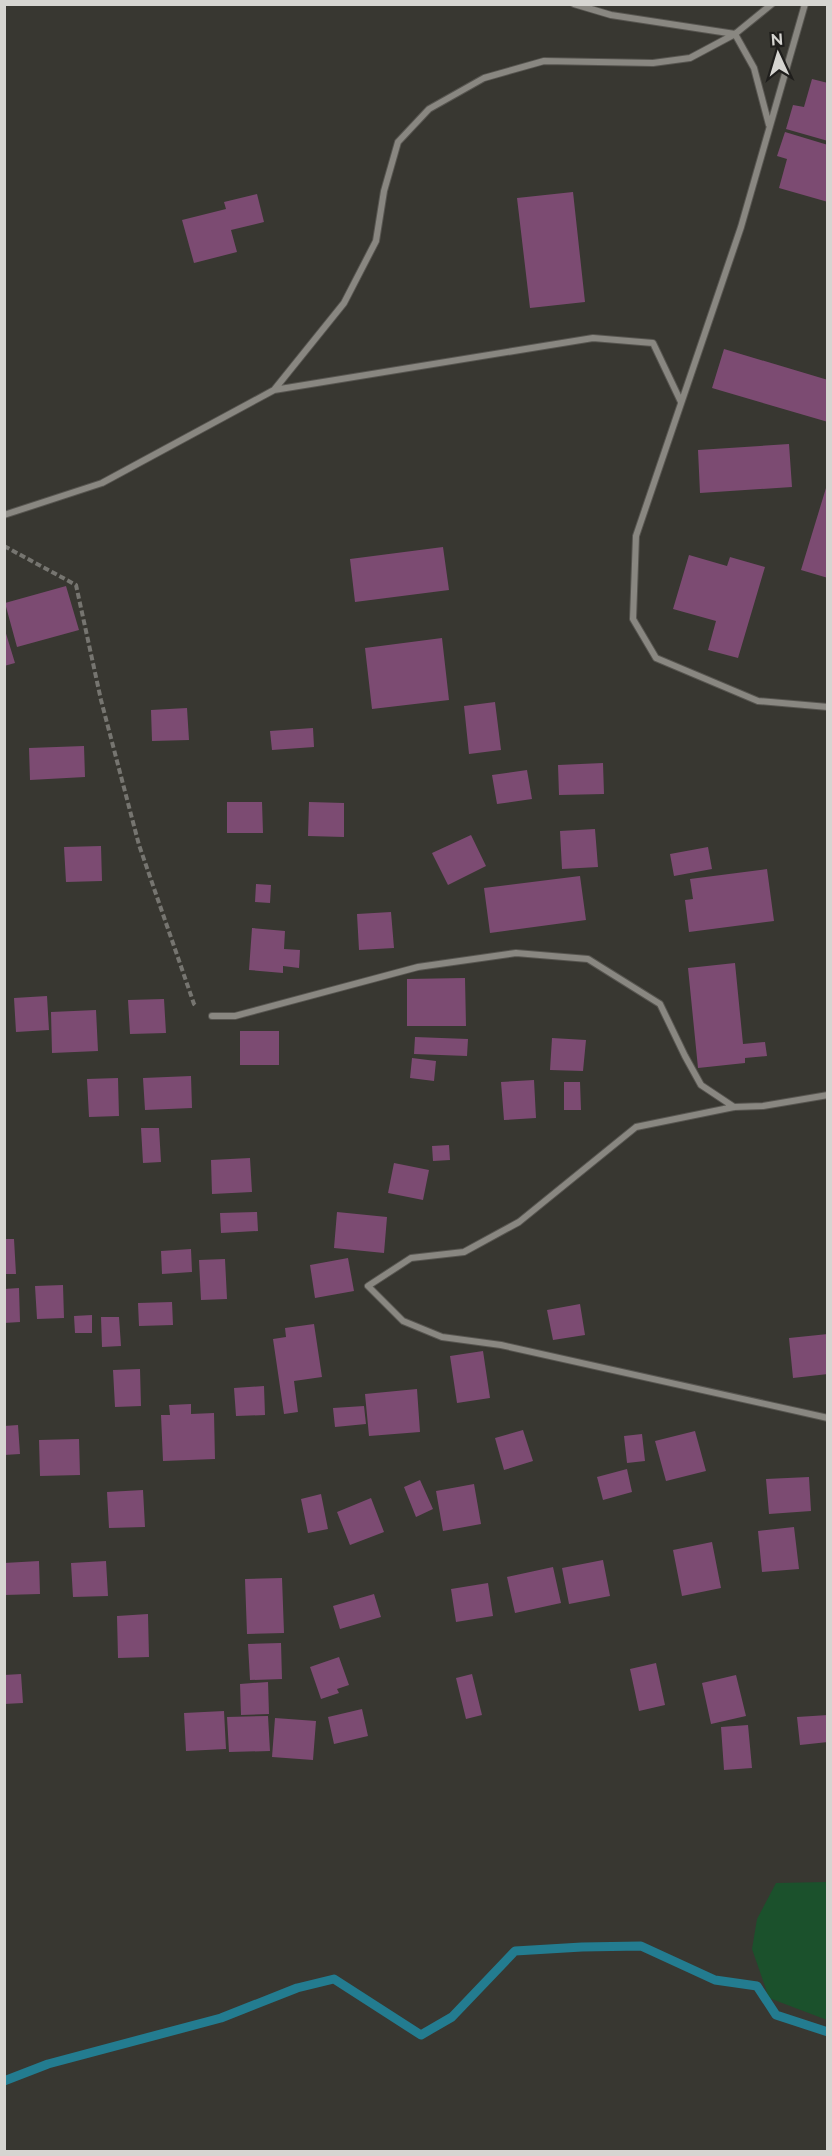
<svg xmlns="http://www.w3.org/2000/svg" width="832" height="2156" viewBox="0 0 832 2156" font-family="Raleway,sans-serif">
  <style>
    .green { fill: #1b512c }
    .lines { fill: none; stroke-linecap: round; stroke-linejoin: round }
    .stream { stroke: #237c90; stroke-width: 9 }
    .building { fill: #7c4b72 }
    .minor-casing { stroke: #575550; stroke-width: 8 }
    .path { stroke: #767570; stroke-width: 4; stroke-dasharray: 6 3; stroke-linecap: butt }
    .minor { stroke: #898781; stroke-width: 6 }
  </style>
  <rect width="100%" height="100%" fill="#383731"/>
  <!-- green -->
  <path class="green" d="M 827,1882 L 828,1882 L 827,2020 L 769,1998 L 752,1949 L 757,1919 L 776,1883 Z"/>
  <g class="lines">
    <!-- stream -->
    <path class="stream" d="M 4,2081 L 48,2064 L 221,2018 L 297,1988 L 334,1979 L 421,2035 L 452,2017 L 515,1951 L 582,1947 L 641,1946 L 715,1980 L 757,1986 L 776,2015 L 828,2032"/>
  </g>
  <!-- building -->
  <path class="building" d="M 812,79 L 828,83 L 828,141 L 786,129 L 793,105 L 804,107 Z
    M 785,132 L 828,145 L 828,202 L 779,188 L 787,159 L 777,156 Z
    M 573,192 L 585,302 L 530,308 L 517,198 Z
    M 257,194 L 264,222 L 231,230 L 237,252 L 194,263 L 182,220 L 226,209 L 224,202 Z
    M 724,349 L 828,380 L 828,422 L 712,388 Z
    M 789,444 L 792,487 L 700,493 L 698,450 Z
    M 826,488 L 828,488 L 828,578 L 801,570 Z
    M 443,547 L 449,590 L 355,602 L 350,559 Z
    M 689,555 L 727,566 L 730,557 L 765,567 L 738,658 L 708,650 L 716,621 L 673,609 Z
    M 66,586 L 79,630 L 17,647 L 5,603 Z
    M 4,627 L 15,663 L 4,666 Z
    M 442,638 L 449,700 L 372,709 L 365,648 Z
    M 495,702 L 501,750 L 469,754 L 464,706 Z
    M 187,708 L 189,740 L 152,741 L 151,710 Z
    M 313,728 L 314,747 L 272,750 L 270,731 Z
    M 84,746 L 85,777 L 30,780 L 29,748 Z
    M 603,763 L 604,794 L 559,795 L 558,765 Z
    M 527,770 L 532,799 L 497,804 L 492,775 Z
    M 227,802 L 262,802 L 263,833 L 227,833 Z
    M 309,802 L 344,803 L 344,837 L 308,836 Z
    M 595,829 L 598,867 L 562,869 L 560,831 Z
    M 471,835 L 486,866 L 448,885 L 432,853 Z
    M 101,846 L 102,881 L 66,882 L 64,847 Z
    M 708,847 L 712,869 L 674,876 L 670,854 Z
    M 767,869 L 774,921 L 689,932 L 685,900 L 693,899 L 690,879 Z
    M 580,876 L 586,920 L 490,933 L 484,888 Z
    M 256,884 L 271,885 L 270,903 L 255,902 Z
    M 391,912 L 394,948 L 359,950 L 357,914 Z
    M 252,928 L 285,931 L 284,949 L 300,950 L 299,968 L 283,966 L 283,973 L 249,970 Z
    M 735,963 L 743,1044 L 765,1042 L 767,1056 L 745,1058 L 745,1063 L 698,1068 L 688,968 Z
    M 465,978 L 466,1026 L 407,1026 L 407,979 Z
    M 47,996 L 49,1030 L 16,1032 L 14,998 Z
    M 164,999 L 166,1033 L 130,1034 L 128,1000 Z
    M 96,1010 L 98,1051 L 52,1053 L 51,1012 Z
    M 240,1031 L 279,1031 L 279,1065 L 240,1065 Z
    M 415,1037 L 468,1039 L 467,1056 L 414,1054 Z
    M 552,1038 L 586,1040 L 583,1071 L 550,1070 Z
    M 412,1058 L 436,1061 L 434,1081 L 410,1078 Z
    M 191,1076 L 192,1108 L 145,1110 L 143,1078 Z
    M 118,1078 L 119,1116 L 89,1117 L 87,1079 Z
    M 534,1080 L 536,1118 L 504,1120 L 501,1082 Z
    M 564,1082 L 580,1082 L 581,1110 L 564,1110 Z
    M 141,1128 L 159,1128 L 161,1162 L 143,1163 Z
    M 449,1145 L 450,1160 L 433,1161 L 432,1146 Z
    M 250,1158 L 252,1192 L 212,1194 L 211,1160 Z
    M 394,1163 L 429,1170 L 423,1200 L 388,1193 Z
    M 257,1212 L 258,1231 L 221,1233 L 220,1213 Z
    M 337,1212 L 387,1217 L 384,1253 L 334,1248 Z
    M 4,1239 L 14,1239 L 16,1274 L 4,1274 Z
    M 191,1249 L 192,1272 L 162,1274 L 161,1251 Z
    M 348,1258 L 354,1291 L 315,1298 L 310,1265 Z
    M 225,1259 L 227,1299 L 201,1300 L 199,1260 Z
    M 63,1285 L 64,1318 L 37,1319 L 35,1286 Z
    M 19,1288 L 20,1322 L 4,1323 L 4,1289 Z
    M 172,1302 L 173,1325 L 139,1326 L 138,1303 Z
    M 580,1304 L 585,1335 L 553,1340 L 547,1310 Z
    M 92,1315 L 92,1333 L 75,1333 L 74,1316 Z
    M 101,1317 L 119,1317 L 121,1346 L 102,1347 Z
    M 314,1324 L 322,1377 L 294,1381 L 298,1412 L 284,1414 L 273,1339 L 286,1337 L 285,1328 Z
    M 828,1334 L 828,1374 L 793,1378 L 789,1338 Z
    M 483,1351 L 490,1398 L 457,1403 L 450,1356 Z
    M 140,1369 L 141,1406 L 115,1407 L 113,1370 Z
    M 264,1386 L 265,1415 L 236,1416 L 234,1388 Z
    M 417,1389 L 420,1432 L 369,1436 L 365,1394 Z
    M 191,1404 L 191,1414 L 214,1413 L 215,1459 L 163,1461 L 161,1415 L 170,1415 L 169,1405 Z
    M 364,1406 L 366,1424 L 335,1427 L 333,1408 Z
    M 18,1425 L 20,1454 L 4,1455 L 4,1426 Z
    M 523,1430 L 533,1461 L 504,1470 L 495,1438 Z
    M 695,1431 L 706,1471 L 666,1481 L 655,1441 Z
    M 642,1434 L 645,1461 L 627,1463 L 624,1436 Z
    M 79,1439 L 80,1475 L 40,1476 L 39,1440 Z
    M 627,1469 L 632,1492 L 603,1500 L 597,1477 Z
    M 809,1477 L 811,1511 L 769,1514 L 766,1479 Z
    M 420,1480 L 433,1509 L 416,1517 L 404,1487 Z
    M 474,1484 L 481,1524 L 443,1531 L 436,1491 Z
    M 143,1490 L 145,1527 L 109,1528 L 107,1492 Z
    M 321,1494 L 328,1529 L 308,1533 L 301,1499 Z
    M 371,1498 L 384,1532 L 350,1545 L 337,1512 Z
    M 794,1527 L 799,1569 L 762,1572 L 758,1531 Z
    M 712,1542 L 721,1588 L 682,1596 L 673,1550 Z
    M 603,1560 L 610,1596 L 569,1604 L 562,1568 Z
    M 39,1561 L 40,1594 L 4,1595 L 4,1563 Z
    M 106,1561 L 108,1596 L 73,1597 L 71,1563 Z
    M 553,1567 L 561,1603 L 515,1613 L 507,1577 Z
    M 282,1578 L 284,1633 L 247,1634 L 245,1579 Z
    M 488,1583 L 493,1616 L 456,1622 L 451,1589 Z
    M 374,1594 L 381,1617 L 340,1629 L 333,1606 Z
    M 148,1614 L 149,1657 L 118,1658 L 117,1616 Z
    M 281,1643 L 282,1679 L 250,1680 L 248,1644 Z
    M 339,1657 L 349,1685 L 337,1689 L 339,1693 L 321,1699 L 310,1667 Z
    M 656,1663 L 665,1705 L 639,1711 L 630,1669 Z
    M 21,1674 L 23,1703 L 4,1704 L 4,1675 Z
    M 472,1674 L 482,1715 L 466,1719 L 456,1678 Z
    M 736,1675 L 746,1716 L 711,1724 L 702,1683 Z
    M 268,1682 L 269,1714 L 241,1715 L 240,1684 Z
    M 362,1709 L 368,1736 L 334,1744 L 328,1717 Z
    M 224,1711 L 226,1749 L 186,1751 L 184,1713 Z
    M 828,1715 L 828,1742 L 800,1745 L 797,1717 Z
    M 268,1716 L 270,1751 L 229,1752 L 227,1717 Z
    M 275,1718 L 316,1721 L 313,1760 L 272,1757 Z
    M 748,1725 L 752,1768 L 724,1770 L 721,1727 Z"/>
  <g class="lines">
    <!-- minor casing -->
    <g class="minor-casing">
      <path id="minor" d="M 574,4 L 611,15 L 735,34 L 754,68 L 769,125
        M 805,4 L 741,227 L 636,536 L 633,619 L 656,658 L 758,701 L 828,707
        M 274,390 L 593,338 L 653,343 L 681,402
        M 4,515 L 102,483 L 274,390 L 344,303 L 376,241 L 384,191 L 398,142 L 429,109 L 484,78 L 544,61 L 653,63 L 690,58 L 735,34 L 772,4
        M 212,1016 L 235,1016 L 418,967 L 516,953 L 588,959 L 660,1004 L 685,1056 L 701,1085 L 734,1107
        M 828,1095 L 763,1106 L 734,1107 L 636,1127 L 519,1222 L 464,1252 L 411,1258 L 368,1286 L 403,1321 L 442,1337 L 501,1345 L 828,1418"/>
    </g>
    <!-- path -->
    <path class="path" d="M 4,546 L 76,585 L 101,700 L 139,845 L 194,1004 L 196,1006"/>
    <!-- minor -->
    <use href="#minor" class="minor"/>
  </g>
  <!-- border -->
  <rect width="832" height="2156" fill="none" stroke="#d6d5d1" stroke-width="12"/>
  <!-- north arrow -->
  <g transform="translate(778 54) rotate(356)" stroke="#1f1e1c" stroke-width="4.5" paint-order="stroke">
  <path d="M0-4.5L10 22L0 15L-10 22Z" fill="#d6d5d1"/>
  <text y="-9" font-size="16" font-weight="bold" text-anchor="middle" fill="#d6d5d1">N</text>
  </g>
</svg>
